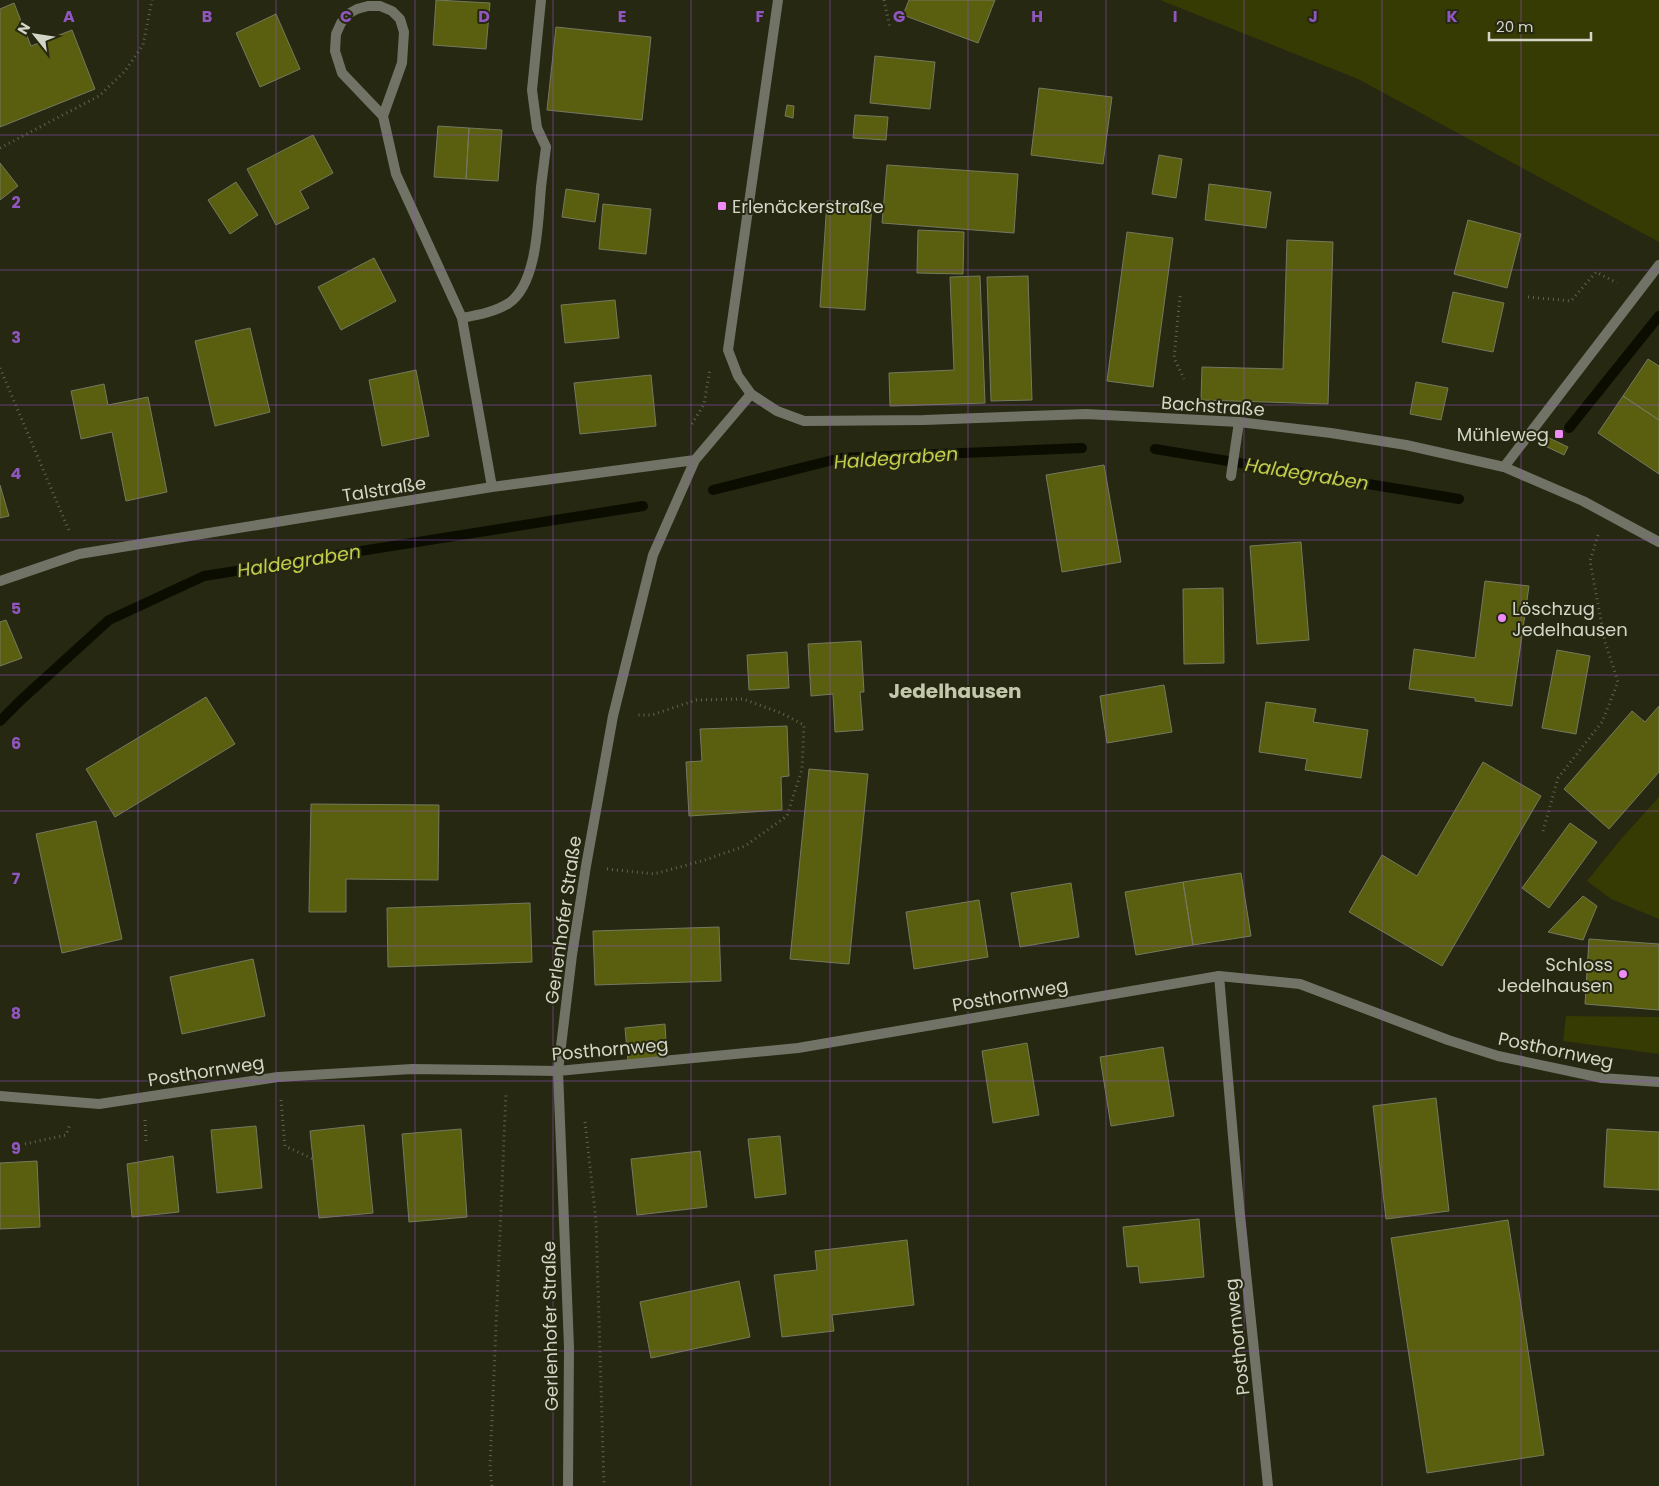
<svg xmlns="http://www.w3.org/2000/svg" width="1659" height="1486" viewBox="0 0 1659 1486" font-family="Poppins,sans-serif">
  <style>
    .green { fill: #363a03 }
    .lines { fill: none; stroke-linecap: round; stroke-linejoin: round }
    .stream { stroke: #0b0d00; stroke-width: 10 }
    .building { fill: #595f0f; stroke: #75795f }
    .path { stroke: #61644f; stroke-width: 3; stroke-dasharray: 1 4; stroke-linecap: butt }
    .service { stroke: #717367; stroke-width: 10 }
    .minor { stroke: #717367; stroke-width: 10 }
    .tertiary { stroke: #717367; stroke-width: 10 }
    .grid { fill: none; stroke: #9156c1; stroke-width: 1; stroke-opacity: 0.55 }
    .poi-dot { fill: #ef8bf7; stroke: #262811; stroke-width: 2 }
    .labels { text-anchor: middle; dominant-baseline: central; stroke-width: 4; stroke-linejoin: round; paint-order: stroke }
    .poi-label { font-size: 18px; fill: #d3d6c7; stroke: #262811; text-anchor: start }
    .street-label { font-size: 18px; fill: #d3d6c7; stroke: #262811 }
    .water-label { font-size: 19px; font-style: italic; fill: #c1cd4b; stroke: #262811 }
    .quarter-label { font-size: 20px; font-weight: bold; fill: #c4c9ac; stroke: #262811 }
    .grid-label { font-size: 16px; text-anchor: middle; font-weight: bold; fill: #9156c1; stroke: #262811; stroke-width: 4; stroke-linejoin: round; paint-order: stroke }
  </style>
  <rect width="100%" height="100%" fill="#262811"/>
  <!-- green -->
  <path class="green" d="M 1160,0 L 1659,0 L 1659,242 L 1358,79 Z
    M 1659,797 L 1659,919 L 1611,899 L 1587,881 L 1621,839 Z
    M 1566,1016 L 1659,1017 L 1659,1054 L 1563,1041 Z"/>
  <g class="lines">
    <!-- stream -->
    <path class="stream" d="M 1569,428 L 1659,316
      M 1155,449 L 1459,499
      M 713,490 L 841,458 L 1082,448
      M 0,721 L 21,700 L 109,620 L 204,576 L 643,506"/>
  </g>
  <!-- building -->
  <path class="building" d="M 436,0 L 490,3 L 486,49 L 433,45 Z
    M 909,0 L 995,0 L 978,43 L 903,15 Z
    M 14,3 L 31,46 L 72,30 L 95,89 L 0,127 L 0,9 Z
    M 276,14 L 300,69 L 260,87 L 236,33 Z
    M 556,27 L 651,37 L 642,120 L 547,110 Z
    M 875,56 L 935,62 L 930,109 L 870,103 Z
    M 1039,88 L 1112,97 L 1103,164 L 1031,155 Z
    M 787,105 L 794,106 L 793,118 L 785,116 Z
    M 855,115 L 888,117 L 886,140 L 853,138 Z
    M 438,126 L 469,128 L 466,179 L 434,177 Z
    M 469,128 L 502,130 L 498,181 L 466,179 Z
    M 313,135 L 333,173 L 300,191 L 309,208 L 276,225 L 247,169 Z
    M 1159,155 L 1182,159 L 1176,198 L 1152,194 Z
    M 0,163 L 18,186 L 0,200 Z
    M 887,165 L 1018,174 L 1014,233 L 882,223 Z
    M 236,182 L 258,215 L 230,234 L 208,200 Z
    M 1209,184 L 1271,192 L 1266,228 L 1205,220 Z
    M 566,189 L 599,194 L 595,222 L 562,217 Z
    M 827,201 L 872,203 L 865,310 L 820,307 Z
    M 603,204 L 651,209 L 646,254 L 599,249 Z
    M 1468,220 L 1521,234 L 1507,288 L 1454,274 Z
    M 918,230 L 964,232 L 963,274 L 917,273 Z
    M 1127,232 L 1173,238 L 1153,387 L 1107,381 Z
    M 1287,240 L 1333,242 L 1328,404 L 1201,400 L 1202,367 L 1283,369 Z
    M 374,258 L 396,301 L 341,330 L 318,287 Z
    M 980,276 L 985,403 L 890,406 L 889,373 L 954,370 L 950,277 Z
    M 1028,276 L 1032,400 L 991,401 L 987,277 Z
    M 1453,292 L 1504,303 L 1493,352 L 1442,342 Z
    M 615,300 L 619,338 L 565,343 L 561,305 Z
    M 250,328 L 270,412 L 215,426 L 195,341 Z
    M 1648,359 L 1659,366 L 1659,420 L 1623,396 Z
    M 416,370 L 429,436 L 382,446 L 369,380 Z
    M 651,375 L 656,426 L 580,434 L 574,383 Z
    M 1416,382 L 1448,388 L 1441,420 L 1410,414 Z
    M 104,384 L 108,405 L 148,397 L 167,492 L 126,501 L 112,432 L 81,439 L 71,391 Z
    M 1623,396 L 1659,420 L 1659,474 L 1598,433 Z
    M 1547,437 L 1568,447 L 1564,455 L 1543,445 Z
    M 1104,465 L 1121,562 L 1062,572 L 1046,475 Z
    M 0,485 L 9,516 L 0,518 Z
    M 1301,542 L 1309,640 L 1257,644 L 1250,546 Z
    M 1485,581 L 1529,586 L 1512,706 L 1475,701 L 1475,698 L 1409,689 L 1414,649 L 1475,658 Z
    M 1223,588 L 1224,663 L 1184,664 L 1183,589 Z
    M 6,620 L 22,658 L 0,666 L 0,622 Z
    M 861,641 L 864,692 L 860,692 L 863,730 L 835,732 L 833,694 L 811,696 L 808,644 Z
    M 1557,650 L 1590,656 L 1576,734 L 1542,728 Z
    M 787,652 L 789,688 L 749,690 L 747,655 Z
    M 1164,685 L 1172,732 L 1107,743 L 1100,696 Z
    M 206,697 L 235,744 L 115,817 L 86,769 Z
    M 1266,702 L 1316,709 L 1313,722 L 1368,730 L 1361,778 L 1305,770 L 1307,759 L 1259,752 Z
    M 1659,706 L 1659,772 L 1609,829 L 1564,789 L 1632,711 L 1645,722 Z
    M 787,726 L 789,776 L 781,777 L 782,810 L 689,816 L 686,762 L 702,761 L 700,729 Z
    M 1483,762 L 1541,796 L 1442,966 L 1349,912 L 1382,855 L 1417,876 Z
    M 809,769 L 868,774 L 849,964 L 790,959 Z
    M 311,804 L 439,805 L 438,880 L 346,879 L 346,912 L 309,912 Z
    M 96,821 L 122,939 L 62,953 L 36,834 Z
    M 1570,823 L 1597,842 L 1549,908 L 1522,888 Z
    M 1241,873 L 1251,936 L 1193,945 L 1183,882 Z
    M 1183,882 L 1193,945 L 1136,955 L 1125,892 Z
    M 1071,883 L 1079,937 L 1020,947 L 1011,893 Z
    M 1583,896 L 1597,906 L 1583,940 L 1548,932 Z
    M 979,900 L 988,957 L 914,969 L 906,912 Z
    M 530,903 L 532,962 L 388,967 L 387,908 Z
    M 719,927 L 721,981 L 595,985 L 593,931 Z
    M 1589,939 L 1659,944 L 1659,1010 L 1585,1004 Z
    M 253,959 L 265,1016 L 182,1034 L 170,977 Z
    M 665,1024 L 667,1058 L 628,1061 L 625,1028 Z
    M 1027,1043 L 1039,1115 L 993,1123 L 982,1051 Z
    M 1163,1047 L 1174,1116 L 1111,1126 L 1100,1057 Z
    M 1436,1098 L 1449,1211 L 1386,1219 L 1373,1106 Z
    M 364,1125 L 373,1213 L 319,1218 L 310,1131 Z
    M 256,1126 L 262,1188 L 217,1193 L 211,1130 Z
    M 461,1129 L 467,1217 L 409,1222 L 402,1134 Z
    M 1607,1129 L 1659,1132 L 1659,1190 L 1604,1187 Z
    M 780,1136 L 786,1194 L 755,1198 L 748,1139 Z
    M 700,1151 L 707,1207 L 637,1215 L 631,1159 Z
    M 173,1156 L 179,1212 L 132,1217 L 127,1164 Z
    M 37,1161 L 40,1227 L 0,1229 L 0,1163 Z
    M 1199,1219 L 1204,1277 L 1140,1283 L 1138,1266 L 1127,1267 L 1123,1227 Z
    M 1508,1220 L 1544,1455 L 1427,1473 L 1391,1238 Z
    M 907,1240 L 914,1305 L 832,1315 L 834,1331 L 782,1337 L 774,1275 L 817,1270 L 815,1251 Z
    M 739,1281 L 750,1337 L 651,1358 L 640,1302 Z"/>
  <g class="lines">
    <!-- path -->
    <path class="path" d="M 884,0 L 890,28
      M 0,148 L 99,96 L 125,71 L 143,45 L 152,0
      M 1180,296 L 1174,358 L 1184,379
      M 1528,297 L 1571,301 L 1596,272 L 1617,283
      M 0,368 L 70,533
      M 692,424 L 704,404 L 710,369
      M 1543,831 L 1558,778 L 1602,722 L 1618,682 L 1605,642 L 1590,561 L 1598,535
      M 607,869 L 654,874 L 705,860 L 745,846 L 787,816 L 802,769 L 804,725 L 781,713 L 743,699 L 696,700 L 652,715 L 636,715
      M 281,1100 L 285,1146 L 313,1159
      M 145,1120 L 146,1141
      M 585,1122 L 596,1220 L 604,1486
      M 25,1144 L 66,1135 L 70,1124
      M 492,1486 L 490,1467 L 506,1092"/>
    <!-- service -->
    <path class="service" d="M 541,0 L 532,90 L 537,128 L 546,147 L 541,187
      M 1231,476 L 1239,422
      M 1219,976 L 1239,1205 L 1268,1486
      M 0,1096 L 99,1104 L 278,1077 L 412,1069 L 558,1071"/>
    <!-- minor -->
    <path class="minor" d="M 383,116 L 342,73 L 335,51 L 336,34 L 341,23 L 348,14 L 357,9 L 368,6 L 380,6 L 392,11 L 400,19 L 404,32 L 402,63 L 383,116 L 396,174 L 462,318 L 492,487
      M 462,318 C 478,315 495,312 509,303 C 538,283 538,219 541,187
      M 1504,467 L 1659,265
      M 0,581 L 79,554 L 492,487 L 695,460
      M 558,1071 L 798,1048 L 1219,976 L 1300,984 L 1448,1040 L 1498,1056 L 1602,1078 L 1659,1082
      M 568,1486 L 569,1347 L 558,1071 L 572,955 L 586,866 L 613,716 L 653,555 L 695,460 L 751,394"/>
    <!-- tertiary -->
    <path class="tertiary" d="M 778,0 L 728,350 L 738,376 L 751,394 L 777,411 L 804,421 L 924,420 L 1086,414 L 1239,422 L 1331,433 L 1406,445 L 1504,467 L 1583,501 L 1659,542"/>
  </g>
  <!-- grid -->
  <path class="grid" d="M 138,0 L 138,1486M 276,0 L 276,1486M 415,0 L 415,1486M 553,0 L 553,1486M 691,0 L 691,1486M 830,0 L 830,1486M 968,0 L 968,1486M 1106,0 L 1106,1486M 1244,0 L 1244,1486M 1382,0 L 1382,1486M 1521,0 L 1521,1486M 0,135 L 1659,135M 0,270 L 1659,270M 0,405 L 1659,405M 0,540 L 1659,540M 0,675 L 1659,675M 0,811 L 1659,811M 0,946 L 1659,946M 0,1081 L 1659,1081M 0,1216 L 1659,1216M 0,1351 L 1659,1351"/>
  <!-- markers -->
  <g class="poi-dot">
    <rect x="717" y="201" width="10" height="10" rx="2.5"/>
    <rect x="1554" y="429" width="10" height="10" rx="2.5"/>
    <circle cx="1502" cy="618" r="5"/>
    <circle cx="1623" cy="974" r="5"/>
  </g>
  <g class="labels">
    <!-- poi labels -->
    <g class="poi-label">
      <text x="732" y="206">Erlenäckerstraße</text>
      <text x="1549" y="434" text-anchor="end">Mühleweg</text>
      <text x="1512" y="608">Löschzug<tspan x="1512" dy="21">Jedelhausen</tspan></text>
      <text x="1613" y="964" text-anchor="end">Schloss<tspan x="1613" dy="21">Jedelhausen</tspan></text>
    </g>
    <!-- street labels -->
    <g class="street-label">
      <text transform="translate(1213 406) rotate(4)">Bachstraße</text>
      <text transform="translate(384 489) rotate(-9)">Talstraße</text>
      <text transform="translate(563 920) rotate(-82)">Gerlenhofer Straße</text>
      <text transform="translate(1010 995) rotate(-10)">Posthornweg</text>
      <text transform="translate(610 1049) rotate(-5)">Posthornweg</text>
      <text transform="translate(1556 1050) rotate(12)">Posthornweg</text>
      <text transform="translate(206 1071) rotate(-9)">Posthornweg</text>
      <text transform="translate(550 1326) rotate(-91)">Gerlenhofer Straße</text>
      <text transform="translate(1237 1337) rotate(-96)">Posthornweg</text>
    </g>
    <!-- water labels -->
    <g class="water-label">
      <text transform="translate(896 458) rotate(-4)">Haldegraben</text>
      <text transform="translate(1307 474) rotate(9)">Haldegraben</text>
      <text transform="translate(299 561) rotate(-9)">Haldegraben</text>
    </g>
    <!-- quarter labels -->
    <g class="quarter-label">
      <text x="955" y="691">Jedelhausen</text>
    </g>
  </g>
  <g class="grid-label">
    <text x="69" y="22">A</text>
    <text x="207" y="22">B</text>
    <text x="346" y="22">C</text>
    <text x="484" y="22">D</text>
    <text x="622" y="22">E</text>
    <text x="760" y="22">F</text>
    <text x="899" y="22">G</text>
    <text x="1037" y="22">H</text>
    <text x="1175" y="22">I</text>
    <text x="1313" y="22">J</text>
    <text x="1452" y="22">K</text>
    <text x="16" y="208">2</text>
    <text x="16" y="343">3</text>
    <text x="16" y="479">4</text>
    <text x="16" y="614">5</text>
    <text x="16" y="749">6</text>
    <text x="16" y="884">7</text>
    <text x="16" y="1019">8</text>
    <text x="16" y="1154">9</text>
  </g>
  <!-- north arrow -->
  <g transform="translate(35 35) rotate(300)" stroke="#262811" stroke-width="4" paint-order="stroke">
  <path d="M0-4L9 19L0 12L-9 19Z" fill="#d3d6c7"/>
  <text y="-8" font-size="14" font-weight="bold" text-anchor="middle" fill="#d3d6c7">N</text>
  </g>
  <!-- scale -->
  <path d="M1489 32v8h102v-8" fill="none" stroke="#d3d6c7" stroke-width="2.5"/>
  <text x="1496" y="32" font-size="15" fill="#d3d6c7" stroke="#262811" stroke-width="4" paint-order="stroke">20 m</text>
</svg>
